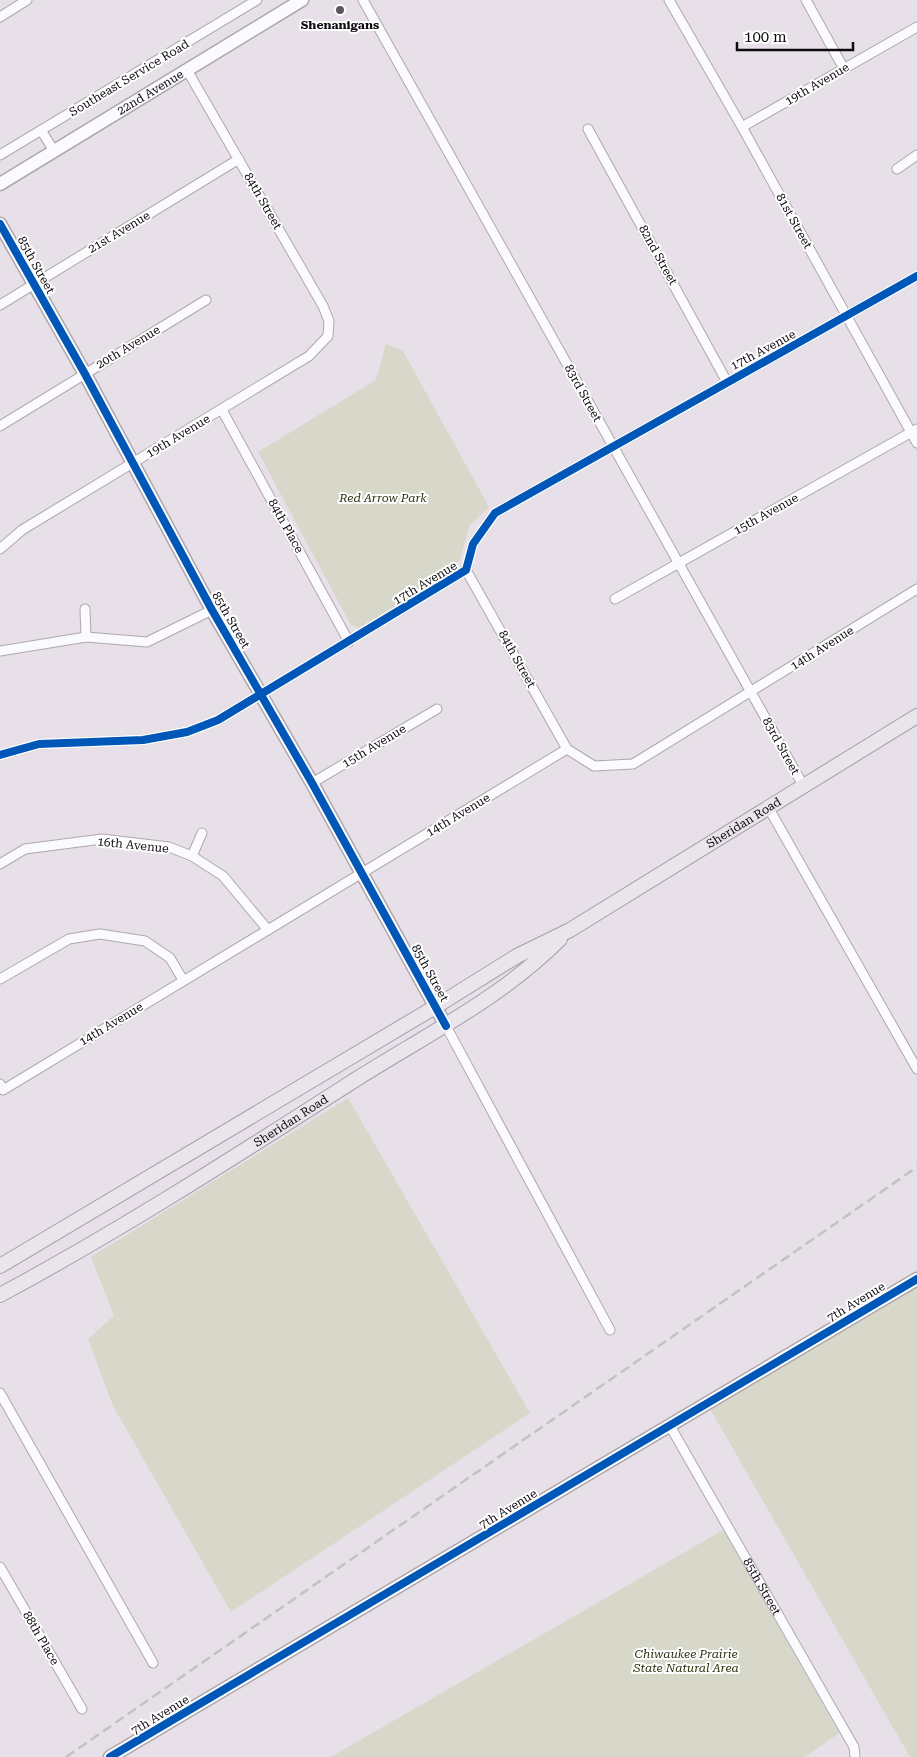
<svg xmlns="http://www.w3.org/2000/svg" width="917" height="1757" viewBox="0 0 917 1757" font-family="'Roboto Serif',serif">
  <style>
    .green { fill: #d7d7ca }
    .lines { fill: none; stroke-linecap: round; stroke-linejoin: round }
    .street-casing { stroke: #aea8ae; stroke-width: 11 }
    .secondary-casing { stroke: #aea8ae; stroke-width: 15 }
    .primary-casing { stroke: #a79caa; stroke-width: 16 }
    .street { stroke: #fbfafc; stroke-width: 9 }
    .secondary { stroke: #fbfafc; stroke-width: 12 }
    .primary { stroke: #eae4eb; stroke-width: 14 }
    .rail { stroke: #c2c1c3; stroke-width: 2.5; stroke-dasharray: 10 5; stroke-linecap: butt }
    .cycleway-casing { stroke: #fff; stroke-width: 11 }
    .cycleway { stroke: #0057b8; stroke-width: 8 }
    .poi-dot { fill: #5a555b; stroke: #fff; stroke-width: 2 }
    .labels { text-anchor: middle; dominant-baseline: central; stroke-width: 4; stroke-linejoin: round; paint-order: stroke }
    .poi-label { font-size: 12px; font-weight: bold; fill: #0e0a0f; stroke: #fff }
    .street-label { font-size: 12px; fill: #0e0a0f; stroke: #fff }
    .park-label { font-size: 12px; font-style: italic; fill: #2b300d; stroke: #fff }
  </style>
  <rect width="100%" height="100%" fill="#e7e0e8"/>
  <!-- green -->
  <path class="green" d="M 386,344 L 403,351 L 489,507 L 469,526 L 460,560 L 446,575 L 359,628 L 351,625 L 258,452 L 376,380 Z
    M 348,1098 L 530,1413 L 231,1612 L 113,1406 L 88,1339 L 114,1316 L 91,1257 Z
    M 917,1282 L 917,1757 L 910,1757 L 709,1407 Z
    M 723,1530 L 839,1733 L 805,1757 L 331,1757 Z"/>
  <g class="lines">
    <!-- street casing -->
    <g class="street-casing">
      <g id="street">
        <path d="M 363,0 L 803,785"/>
        <path d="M 669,0 L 742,127 L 917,443"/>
        <path d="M 806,0 L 844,69"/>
        <path d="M 0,17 L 27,0"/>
        <path d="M 742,127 L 917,27"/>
        <path d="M 588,129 L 727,382"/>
        <path d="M 41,130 L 54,151"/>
        <path d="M 0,155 L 257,0"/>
        <path d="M 897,169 L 917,155"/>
        <path d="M 0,305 L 239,159"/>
        <path d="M 222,410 L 349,642"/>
        <path d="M 0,426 L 206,300"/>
        <path d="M 0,549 L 22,530 L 309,356 L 328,336 L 329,321 L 323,306 L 187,70"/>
        <path d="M 466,570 L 567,749 L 594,766 L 633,764 L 917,589"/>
        <path d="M 615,599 L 917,429"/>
        <path d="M 85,609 L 86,637"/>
        <path d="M 0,651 L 86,637 L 147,642 L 212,610"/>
        <path d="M 0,755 L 39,744 L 143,740 L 187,732 L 218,720 L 466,570 L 473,544 L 495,513 L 917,276"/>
        <path d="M 312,783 L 437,709"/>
        <path d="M 768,807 L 917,1069"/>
        <path d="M 192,856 L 202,833"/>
        <path d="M 0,864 L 25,849 L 102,839 L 169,847 L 192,856 L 223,876 L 268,930"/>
        <path d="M 0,979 L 69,939 L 100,934 L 145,941 L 170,958 L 183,980"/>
        <path d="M 446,1026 L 610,1330"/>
        <path d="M 0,1084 L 3,1090 L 567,749"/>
        <path d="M 0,1393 L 153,1663"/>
        <path id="s1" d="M 670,1426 L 854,1747 L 855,1757"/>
        <path d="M 0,1567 L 82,1709"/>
      </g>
    </g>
    <!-- secondary casing -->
    <g class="secondary-casing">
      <g id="secondary">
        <path id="s2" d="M 0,184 L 302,0"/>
        <path d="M 0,224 L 85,374 L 212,610 L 312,783 L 446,1026"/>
        <path d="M 110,1757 L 917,1279"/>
      </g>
    </g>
    <!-- primary casing -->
    <g class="primary-casing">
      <g id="primary">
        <path id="s3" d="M 0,1266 L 435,1007 L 517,956 L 570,930 L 917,716"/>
        <path id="s4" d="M 0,1295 C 123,1229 241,1153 358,1078 C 428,1034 501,998 560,939"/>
      </g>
    </g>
    <!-- street -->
    <use href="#street" class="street"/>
    <!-- secondary -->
    <use href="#secondary" class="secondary"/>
    <!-- primary -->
    <use href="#primary" class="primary"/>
    <!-- rail -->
    <path class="rail" d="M 66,1757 L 917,1167"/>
    <!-- cycleway casing -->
    <g class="cycleway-casing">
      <path id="cycleway" d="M 0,224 L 85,374 L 212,610 L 312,783 L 446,1026
        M 0,755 L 39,744 L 143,740 L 187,732 L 218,720 L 466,570 L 473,544 L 495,513 L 917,276
        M 110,1757 L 917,1279"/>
    </g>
    <!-- cycleway -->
    <use href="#cycleway" class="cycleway"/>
  </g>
  <!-- markers -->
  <circle class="poi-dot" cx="340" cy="10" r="5"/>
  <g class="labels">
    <!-- poi labels -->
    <g class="poi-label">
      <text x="340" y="25">Shenanigans</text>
    </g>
    <!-- street labels -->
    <g class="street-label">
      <text transform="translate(129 78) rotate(-31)">Southeast Service Road</text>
      <text transform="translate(817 84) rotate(-30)">19th Avenue</text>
      <text stroke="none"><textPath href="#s2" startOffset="176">22nd Avenue</textPath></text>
      <text transform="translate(263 201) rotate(60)">84th Street</text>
      <text transform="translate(794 221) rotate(61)">81st Street</text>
      <text transform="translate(119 232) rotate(-31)">21st Avenue</text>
      <text transform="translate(658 255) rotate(61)">82nd Street</text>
      <text transform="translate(36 265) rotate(61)">85th Street</text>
      <text transform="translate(128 347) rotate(-31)">20th Avenue</text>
      <text transform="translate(763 350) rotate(-28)">17th Avenue</text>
      <text transform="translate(583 393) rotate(61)">83rd Street</text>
      <text transform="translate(178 436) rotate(-31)">19th Avenue</text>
      <text transform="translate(766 514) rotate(-29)">15th Avenue</text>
      <text transform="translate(286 526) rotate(61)">84th Place</text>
      <text transform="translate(425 583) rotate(-31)">17th Avenue</text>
      <text transform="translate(231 620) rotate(60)">85th Street</text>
      <text transform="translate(822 648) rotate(-32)">14th Avenue</text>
      <text transform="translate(517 659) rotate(61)">84th Street</text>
      <text transform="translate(374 746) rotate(-31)">15th Avenue</text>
      <text transform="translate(781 746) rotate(61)">83rd Street</text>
      <text transform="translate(458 815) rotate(-31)">14th Avenue</text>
      <text stroke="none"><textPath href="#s3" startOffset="866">Sheridan Road</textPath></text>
      <text transform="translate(133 845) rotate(6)">16th Avenue</text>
      <text transform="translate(430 973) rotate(61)">85th Street</text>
      <text transform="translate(111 1024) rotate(-31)">14th Avenue</text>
      <text stroke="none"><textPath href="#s4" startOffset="339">Sheridan Road</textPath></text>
      <text transform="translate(856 1302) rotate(-31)">7th Avenue</text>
      <text transform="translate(508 1509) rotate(-31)">7th Avenue</text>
      <text stroke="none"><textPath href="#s1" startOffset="185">85th Street</textPath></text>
      <text transform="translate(41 1638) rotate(60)">88th Place</text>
      <text transform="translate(160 1715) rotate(-31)">7th Avenue</text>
    </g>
    <!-- park labels -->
    <g class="park-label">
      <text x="383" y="498">Red Arrow Park</text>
      <text x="686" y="1654">Chiwaukee Prairie<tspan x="686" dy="14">State Natural Area</tspan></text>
    </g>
  </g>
  <!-- scale -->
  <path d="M737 42v8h116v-8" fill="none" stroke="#0e0a0f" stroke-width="2.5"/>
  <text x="744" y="42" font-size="15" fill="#0e0a0f" stroke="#ffffff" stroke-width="4" paint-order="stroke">100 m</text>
</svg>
